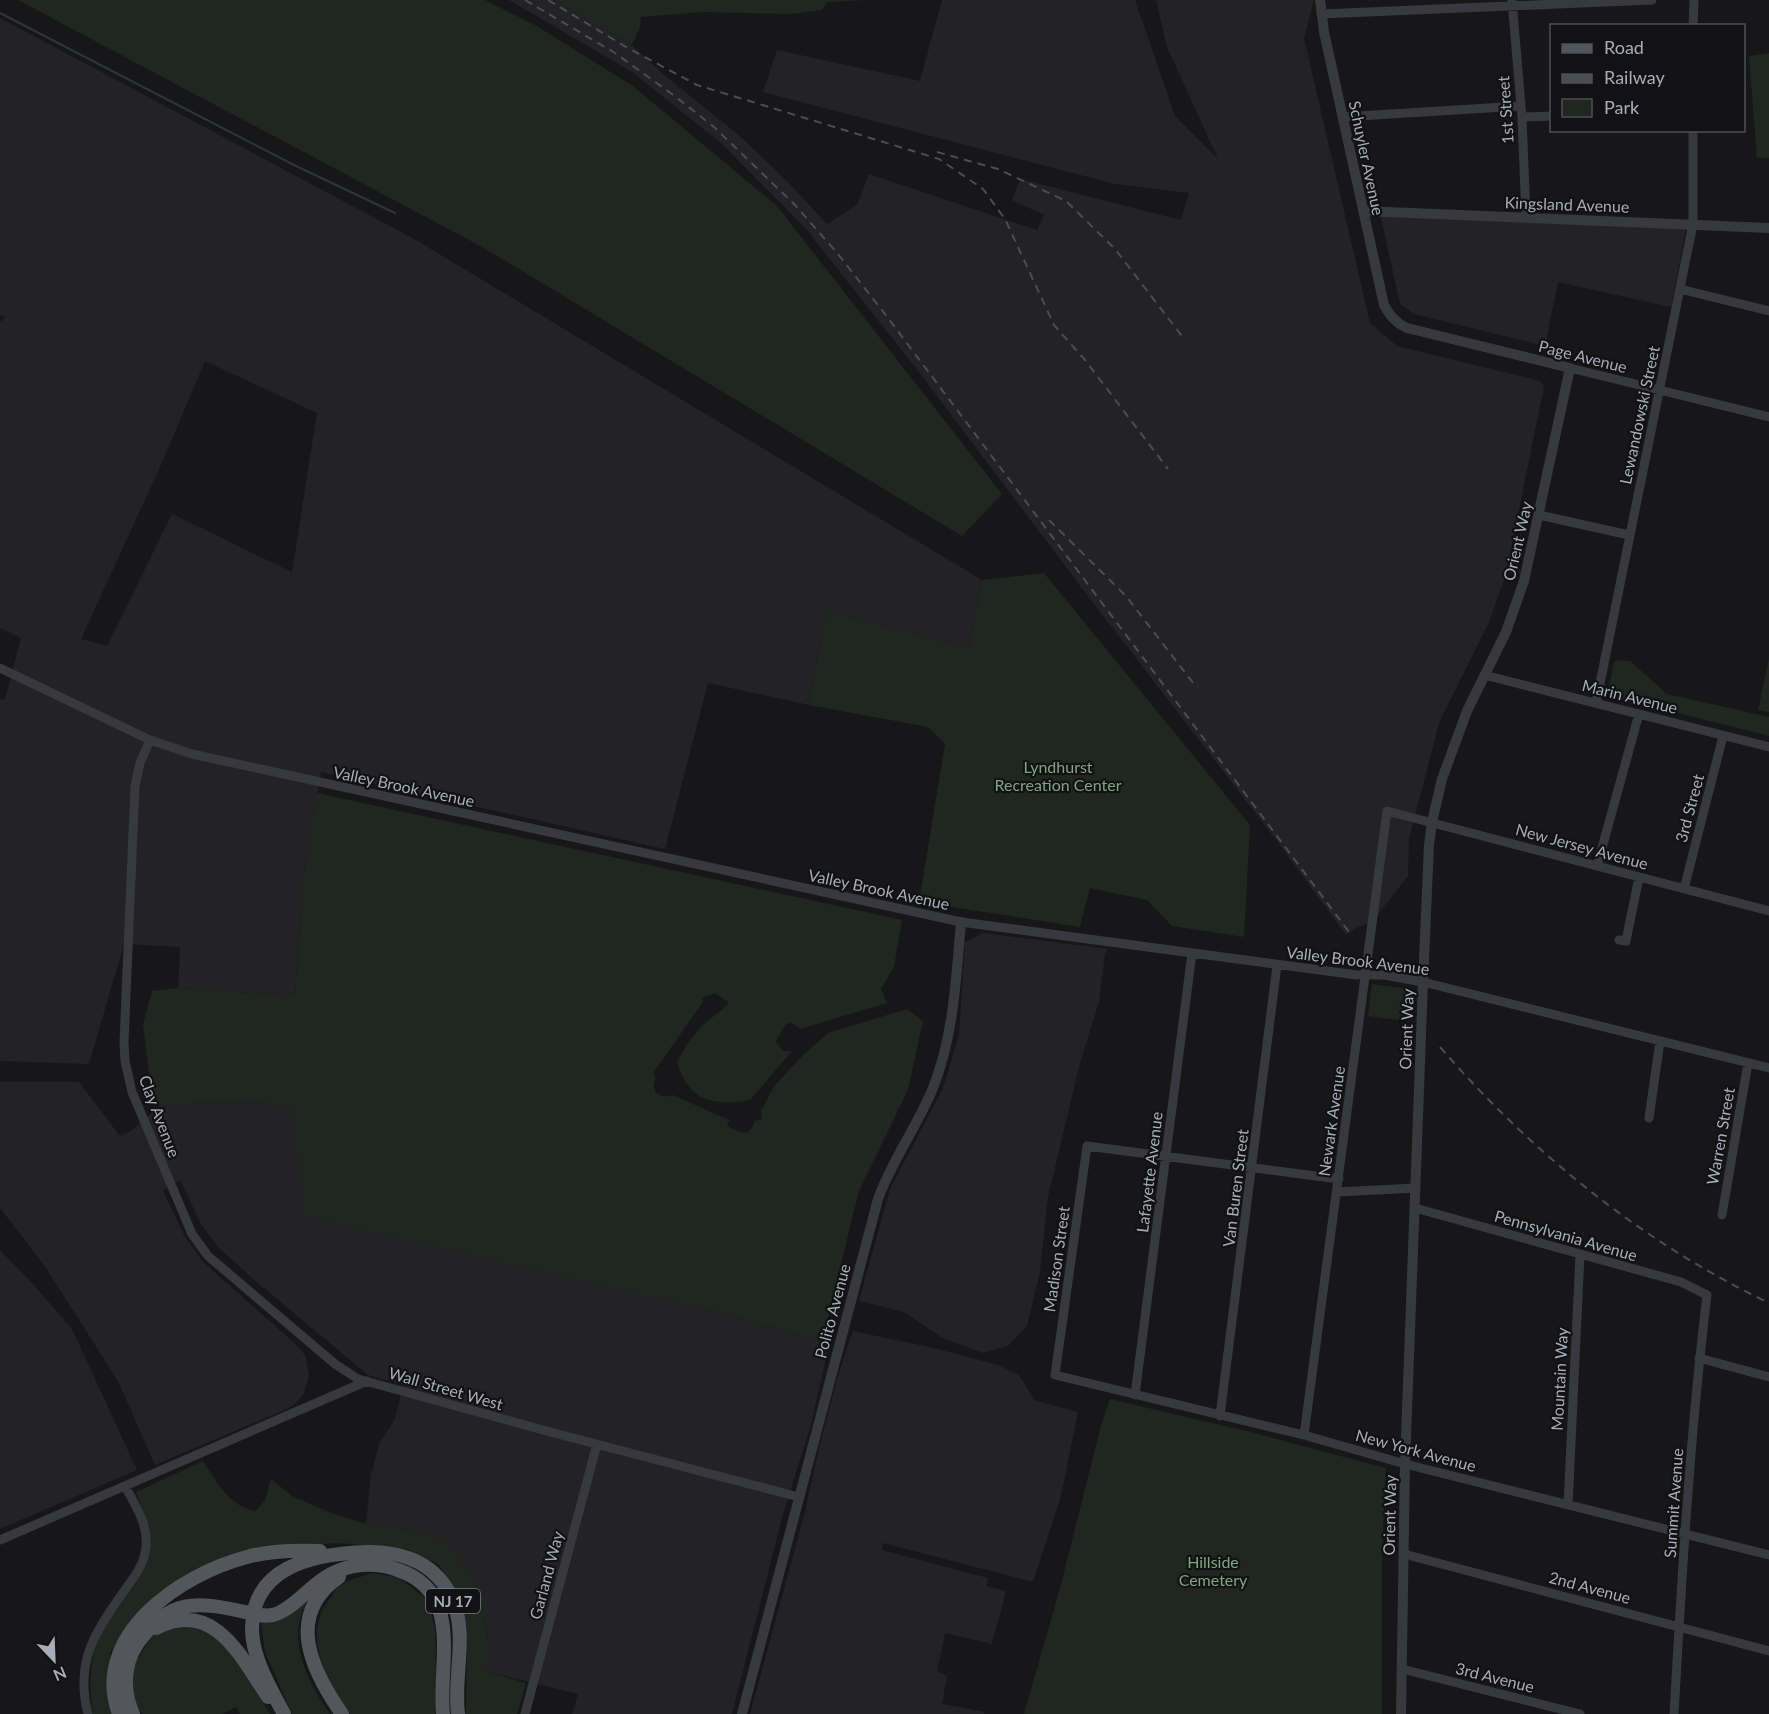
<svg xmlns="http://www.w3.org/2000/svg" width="1769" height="1714" viewBox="0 0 1769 1714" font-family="Lato,sans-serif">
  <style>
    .built { fill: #232326; fill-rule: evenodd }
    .green { fill: #1f2720 }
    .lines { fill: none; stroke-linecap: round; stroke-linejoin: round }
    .stream { stroke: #2d353e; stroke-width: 2 }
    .minor { stroke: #38393e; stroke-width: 9 }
    .tertiary { stroke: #38393e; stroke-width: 10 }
    .primary { stroke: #54565d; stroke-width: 14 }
    .rail { stroke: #4b4d53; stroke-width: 2; stroke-dasharray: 8 6; stroke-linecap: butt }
    .labels { text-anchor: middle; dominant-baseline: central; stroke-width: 4.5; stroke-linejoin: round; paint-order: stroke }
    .shield { fill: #121214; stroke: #7c7e88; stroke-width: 1.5 }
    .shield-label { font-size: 15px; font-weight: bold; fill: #a9adb9 }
    .street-label { font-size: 16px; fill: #a9adb9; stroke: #121214 }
    .park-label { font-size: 16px; fill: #7fa583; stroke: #121214 }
  </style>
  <rect width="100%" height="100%" fill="#171719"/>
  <!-- built -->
  <path class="built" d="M 509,0 L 554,0 L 632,45 L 663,74 L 741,137 L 788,182 L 827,224 L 857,205 L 869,174 L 1037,230 L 1044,215 L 1012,200 L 1020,179 L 1181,220 L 1189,193 L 1115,184 L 763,92 L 777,50 L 920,81 L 942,0 L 1135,0 L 1175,116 L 1218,159 L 1167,47 L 1156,0 L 1314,0 L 1304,38 L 1370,323 L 1397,346 L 1540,381 L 1544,386 L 1506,574 L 1489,622 L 1439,723 L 1409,839 L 1408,876 L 1372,922 L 1358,927 L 1346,935 L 1277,841 L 1084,591 L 915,367 L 806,229 L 721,143 L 632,72 Z
    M 0,18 L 416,240 L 982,580 L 969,648 L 826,611 L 809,705 L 708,683 L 665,849 L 321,772 L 304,873 L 295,996 L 178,988 L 180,947 L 124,944 L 89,1064 L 0,1061 L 0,700 L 5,699 L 21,638 L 0,628 L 0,322 L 5,317 L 0,315 ZM 205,361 L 317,413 L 292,572 L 172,514 L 107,646 L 81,639 L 161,465 Z
    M 1380,213 L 1687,224 L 1671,307 L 1558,282 L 1545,346 L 1414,314 L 1400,304 Z
    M 983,933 L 1108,949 L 1105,954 L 1099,1002 L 1080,1063 L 1048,1197 L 1040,1272 L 1027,1326 L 1008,1346 L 983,1353 L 941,1337 L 904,1312 L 859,1301 L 890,1189 L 943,1088 L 949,1068 L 959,1035 L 965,942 Z
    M 0,1082 L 79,1082 L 120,1136 L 131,1131 L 160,1106 L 254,1100 L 293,1110 L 703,1308 L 822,1341 L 827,1353 L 811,1425 L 783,1514 L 732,1714 L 572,1714 L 578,1694 L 484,1671 L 489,1646 L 483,1615 L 483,1598 L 405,1529 L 366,1523 L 371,1475 L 379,1444 L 395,1419 L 403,1385 L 368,1375 L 252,1278 L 219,1248 L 201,1224 L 180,1180 L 163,1191 L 185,1237 L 203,1262 L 299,1347 L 306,1357 L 309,1375 L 304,1393 L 297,1402 L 289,1408 L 155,1465 L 118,1381 L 44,1265 L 0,1208 Z
    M 0,1250 L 32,1283 L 72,1329 L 137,1470 L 0,1529 Z
    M 853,1331 L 934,1348 L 998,1365 L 1019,1375 L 1034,1400 L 1078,1412 L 1061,1496 L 1033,1582 L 883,1543 L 882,1550 L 988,1578 L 986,1586 L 1006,1591 L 992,1644 L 945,1633 L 937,1671 L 947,1676 L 942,1704 L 985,1712 L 984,1714 L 750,1714 L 805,1512 L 819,1448 L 839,1372 Z"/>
  <!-- green -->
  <path class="green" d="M 18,0 L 485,0 L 535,25 L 633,86 L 777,206 L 1002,494 L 962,536 L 484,248 Z
    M 554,0 L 867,0 L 827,2 L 822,10 L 790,14 L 703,12 L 641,17 L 640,27 L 632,45 Z
    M 1769,53 L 1769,158 L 1757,158 L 1749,56 Z
    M 1044,573 L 1250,825 L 1244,937 L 1172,926 L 1147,900 L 1090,888 L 1080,927 L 919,902 L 945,744 L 928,727 L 809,705 L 826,611 L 969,648 L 982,580 Z
    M 1769,658 L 1769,712 L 1758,710 Z
    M 1617,660 L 1630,661 L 1667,694 L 1769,717 L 1769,736 L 1607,695 L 1614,662 Z
    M 317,793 L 902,920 L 894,967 L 881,989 L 887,1003 L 800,1029 L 791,1022 L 785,1025 L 776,1042 L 783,1051 L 792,1051 L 750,1100 C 732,1104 704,1105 690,1088 C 684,1081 680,1071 677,1062 C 683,1050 690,1039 699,1029 C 709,1018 720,1013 729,1003 L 715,993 L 702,998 L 703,1002 L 653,1073 L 656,1078 C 649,1091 659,1100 673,1095 L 729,1120 L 727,1126 L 740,1132 L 747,1133 L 752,1128 L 755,1121 L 762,1119 L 761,1111 L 775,1085 L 804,1054 L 828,1033 L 907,1009 L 923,1021 L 908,1090 L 859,1191 L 822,1341 L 703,1308 L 306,1216 L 293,1110 L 254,1100 L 160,1106 L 152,1096 L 143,1024 L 152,991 L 178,988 L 295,996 L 304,873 Z
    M 1372,984 L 1409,989 L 1405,1021 L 1368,1016 Z
    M 1110,1399 L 1250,1432 L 1386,1468 L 1382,1551 L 1382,1714 L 1024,1714 L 1059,1592 L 1101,1425 Z
    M 203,1461 C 216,1481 231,1508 256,1511 L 265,1500 L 271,1479 L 292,1496 L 331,1513 L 360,1522 L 405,1529 L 437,1538 L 451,1550 L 469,1573 L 483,1598 L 483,1615 L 489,1646 L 485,1671 L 526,1683 L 517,1714 L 466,1714 L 467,1633 L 461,1597 L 439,1565 L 407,1549 L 339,1543 L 267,1547 L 210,1563 L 163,1591 L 129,1625 L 110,1653 L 108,1694 L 113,1714 L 93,1714 C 89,1688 89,1662 99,1637 C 103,1627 111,1618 117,1610 C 152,1560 160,1550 136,1492 Z
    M 371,1573 L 398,1577 L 426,1599 L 435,1627 L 436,1672 L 435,1714 L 350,1714 C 325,1680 300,1633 332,1596 C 334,1592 337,1587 341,1585 C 349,1579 362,1577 371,1573 Z
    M 309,1596 C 306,1603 302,1610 300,1618 C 292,1653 311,1686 330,1714 L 292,1714 L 265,1652 L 261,1623 C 285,1620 291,1612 309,1596 Z
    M 197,1625 L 221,1638 L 240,1664 L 270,1714 L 240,1714 L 236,1707 L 223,1714 L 142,1714 L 133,1702 L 133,1666 L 152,1636 L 173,1627 Z"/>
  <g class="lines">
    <!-- stream -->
    <path class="stream" d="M 0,13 L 296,166 L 395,213"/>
    <!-- minor -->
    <path class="minor" d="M 1512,1 L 1522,117 L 1526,217
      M 1321,14 L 1652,0
      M 1693,26 L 1694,0
      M 1342,117 L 1521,106
      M 1522,117 L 1552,116
      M 1680,289 L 1769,311
      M 1570,368 L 1769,417
      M 1539,515 L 1629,535
      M 0,668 L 150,740 L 192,754 L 961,922 L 1357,975 L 1384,975 L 1423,982 L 1769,1068
      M 1484,675 L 1769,747
      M 1596,703 L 1693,224 L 1693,130
      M 150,740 L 140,763 L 135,786 L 124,1042 L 125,1061 L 132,1092 L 192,1234 L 208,1256 L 335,1364 L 358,1379 L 554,1433 L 799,1497
      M 1597,866 L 1639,714
      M 1684,889 L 1723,736
      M 1619,940 L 1626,941 L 1639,877
      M 1649,1118 L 1660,1041
      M 1339,1179 L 1087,1146 L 1055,1375 L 1304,1435 L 1405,1464 L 1769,1555
      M 1337,1192 L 1416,1188
      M 1415,1208 L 1681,1282 L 1707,1295 C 1690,1434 1682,1574 1674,1714
      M 1722,1215 L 1748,1063
      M 1699,1358 L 1769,1377
      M 1135,1395 L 1192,953
      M 1220,1416 L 1277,965
      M 1304,1435 L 1387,811 L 1769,911
      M 1568,1505 L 1580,1255
      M 0,1540 L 367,1381
      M 1404,1554 L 1769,1651
      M 1402,1669 L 1580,1714
      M 88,1714 C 74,1659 97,1630 127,1587 C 136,1575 145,1562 146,1546 C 148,1523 135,1505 125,1486
      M 525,1714 L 597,1444"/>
    <!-- tertiary -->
    <path class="tertiary" d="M 1320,0 L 1324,32 L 1384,305 C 1390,316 1396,323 1407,328 L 1570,368 L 1524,581 L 1506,632 L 1467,711 L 1442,779 L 1432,822 L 1429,845 L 1423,982 L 1405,1464 L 1401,1714
      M 1363,211 L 1769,228
      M 742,1714 L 878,1199 C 892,1160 917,1127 933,1088 C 954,1035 956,978 961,922"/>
    <!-- primary -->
    <path class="primary" d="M 339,1577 C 284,1615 312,1671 342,1714
      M 156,1628 C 214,1598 241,1657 268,1697
      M 119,1714 C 90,1635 181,1574 247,1557 C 271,1550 296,1550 320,1551
      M 133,1714 C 123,1692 123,1665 137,1644 C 170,1598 195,1601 245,1612 C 255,1614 266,1618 276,1614 C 298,1606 314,1579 340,1570 C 358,1563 380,1563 398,1570 C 464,1592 438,1663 443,1714
      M 284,1714 C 271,1689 252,1658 252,1629 C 252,1576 296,1559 340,1554 C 383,1548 429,1552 451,1596 C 469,1633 453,1675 458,1714"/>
    <!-- rail -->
    <path class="rail" d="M 525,0 L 615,53 L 676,97 L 714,127 L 794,204 L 838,254 L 885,314 L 1349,932
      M 548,0 L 626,47 L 697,85 L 939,159 L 983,189 L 1005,219 L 1054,325 L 1085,360 L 1168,469
      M 937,152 L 998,169 L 1066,201 L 1115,249 L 1185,340
      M 1049,520 L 1126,596 L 1197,688
      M 1440,1047 C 1533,1154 1642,1242 1769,1303"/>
  </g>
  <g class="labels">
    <!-- shield labels -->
    <rect class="shield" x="426" y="1589" width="54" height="24" rx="4.5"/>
    <g class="shield-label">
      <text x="453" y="1601">NJ 17</text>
    </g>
    <!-- street labels -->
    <g class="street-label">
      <text transform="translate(1505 110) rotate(-94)">1st Street</text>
      <text transform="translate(1367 158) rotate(78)">Schuyler Avenue</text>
      <text transform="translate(1567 204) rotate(2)">Kingsland Avenue</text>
      <text transform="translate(1583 356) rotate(14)">Page Avenue</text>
      <text transform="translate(1639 415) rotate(-78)">Lewandowski Street</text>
      <text transform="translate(1517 541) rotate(-77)">Orient Way</text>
      <text transform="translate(1630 696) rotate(14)">Marin Avenue</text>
      <text transform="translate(404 786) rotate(12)">Valley Brook Avenue</text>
      <text transform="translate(1689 808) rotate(-75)">3rd Street</text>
      <text transform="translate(1582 846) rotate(15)">New Jersey Avenue</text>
      <text transform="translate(879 889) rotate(12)">Valley Brook Avenue</text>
      <text transform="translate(1358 960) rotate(7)">Valley Brook Avenue</text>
      <text transform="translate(1406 1029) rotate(-88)">Orient Way</text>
      <text transform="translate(160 1116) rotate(69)">Clay Avenue</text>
      <text transform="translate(1331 1121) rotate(-82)">Newark Avenue</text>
      <text transform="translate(1720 1136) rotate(-80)">Warren Street</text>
      <text transform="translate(1149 1172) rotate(-83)">Lafayette Avenue</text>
      <text transform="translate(1235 1188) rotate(-83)">Van Buren Street</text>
      <text transform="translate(1566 1235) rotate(16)">Pennsylvania Avenue</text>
      <text transform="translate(1056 1259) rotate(-82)">Madison Street</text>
      <text transform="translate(832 1311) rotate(-75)">Polito Avenue</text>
      <text transform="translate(1559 1379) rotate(-87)">Mountain Way</text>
      <text transform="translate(446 1388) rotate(16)">Wall Street West</text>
      <text transform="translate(1416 1450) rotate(15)">New York Avenue</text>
      <text transform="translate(1673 1503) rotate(-86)">Summit Avenue</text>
      <text transform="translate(1389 1515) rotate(-89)">Orient Way</text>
      <text transform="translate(546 1575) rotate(-75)">Garland Way</text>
      <text transform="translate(1590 1587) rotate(15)">2nd Avenue</text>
      <text transform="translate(1495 1677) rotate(14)">3rd Avenue</text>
    </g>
    <!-- park labels -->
    <g class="park-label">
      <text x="1058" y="766">Lyndhurst<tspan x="1058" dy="18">Recreation Center</tspan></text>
      <text x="1213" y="1561">Hillside<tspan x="1213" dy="18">Cemetery</tspan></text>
    </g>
  </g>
  <!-- legend -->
  <rect x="1550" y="24" width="195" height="108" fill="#121214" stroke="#4e5056" stroke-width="1.5"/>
  <rect x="1562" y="44" width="30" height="9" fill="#54565d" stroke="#4e5056" stroke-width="1.5"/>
  <text x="1604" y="54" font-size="18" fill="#a9adb9">Road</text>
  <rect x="1562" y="74" width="30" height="9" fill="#4b4d53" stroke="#4e5056" stroke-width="1.5"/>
  <text x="1604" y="84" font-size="18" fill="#a9adb9">Railway</text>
  <rect x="1562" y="99" width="30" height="18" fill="#1f2720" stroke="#4e5056" stroke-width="1.5"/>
  <text x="1604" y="114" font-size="18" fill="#a9adb9">Park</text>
  <!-- north arrow -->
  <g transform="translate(54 1660) rotate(157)" stroke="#121214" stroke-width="4.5" paint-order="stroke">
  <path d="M0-4.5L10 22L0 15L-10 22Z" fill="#a9adb9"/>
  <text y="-9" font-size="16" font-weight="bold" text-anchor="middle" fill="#a9adb9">N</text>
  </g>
</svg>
